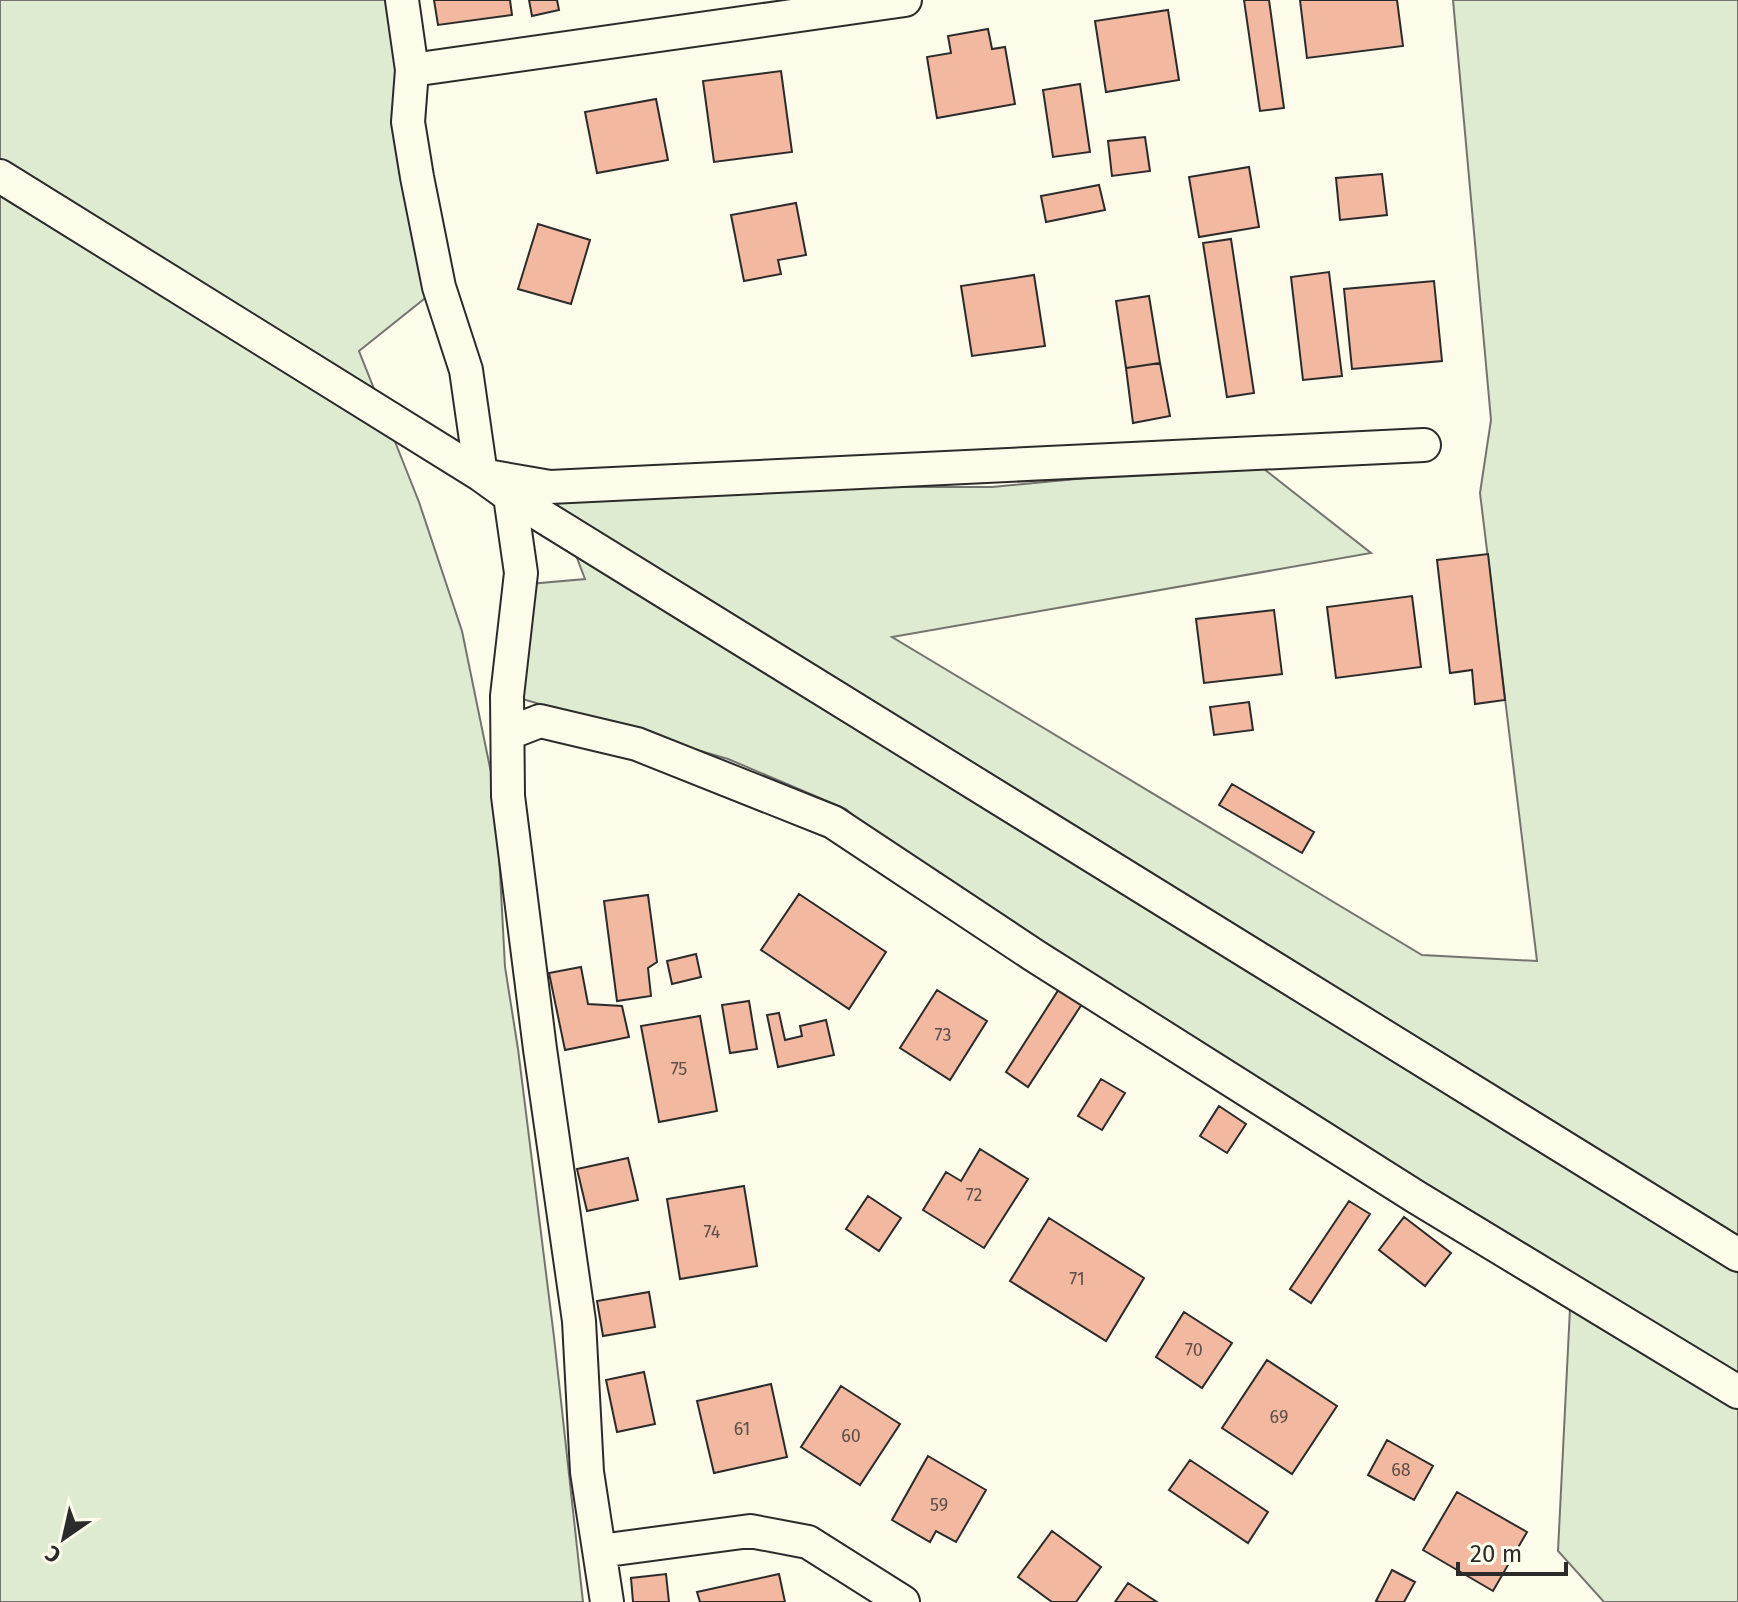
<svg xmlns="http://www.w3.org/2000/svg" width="1738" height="1602" viewBox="0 0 1738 1602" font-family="'Fira Sans',sans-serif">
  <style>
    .green { fill: #deebd1; stroke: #74746e; stroke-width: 2 }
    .building { fill: #f2b8a0; stroke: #2b2b2b; stroke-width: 2 }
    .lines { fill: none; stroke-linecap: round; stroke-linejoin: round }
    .street-casing { stroke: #2b2b2b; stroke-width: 36 }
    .street { stroke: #fdfbea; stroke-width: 32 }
    .labels { text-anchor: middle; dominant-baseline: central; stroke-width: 6; stroke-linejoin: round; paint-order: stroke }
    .number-label { font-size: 18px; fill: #5d4e48 }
  </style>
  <rect width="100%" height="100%" fill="#fdfbea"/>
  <!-- green -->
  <path class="green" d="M 0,0 L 402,0 L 439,287 L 359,351 L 419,502 L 462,631 L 496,797 L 505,967 L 518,1049 L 554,1337 L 583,1602 L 0,1602 Z
    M 1453,0 L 1738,0 L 1738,1602 L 1604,1602 L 1558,1551 L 1571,1288 L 925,879 L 846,809 L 728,759 L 519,698 L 529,584 L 585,579 L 550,487 L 992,487 L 1255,462 L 1371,553 L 892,637 L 1422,955 L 1537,961 L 1480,493 L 1491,420 Z"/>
  <!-- building -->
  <path class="building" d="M 434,0 L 510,0 L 512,15 L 438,25 Z
    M 529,0 L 557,0 L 559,10 L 532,16 Z
    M 1244,0 L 1269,0 L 1284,108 L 1260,111 Z
    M 1300,0 L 1397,0 L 1403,46 L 1307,58 Z
    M 1168,10 L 1179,80 L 1106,92 L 1095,21 Z
    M 988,29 L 992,49 L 1005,47 L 1015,104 L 937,118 L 927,57 L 951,53 L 948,36 Z
    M 781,71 L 792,152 L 714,162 L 703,81 Z
    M 1080,84 L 1090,152 L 1053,157 L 1043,90 Z
    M 656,99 L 668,160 L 597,173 L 585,112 Z
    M 1145,137 L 1150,171 L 1112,176 L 1108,141 Z
    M 1249,167 L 1259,227 L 1199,237 L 1189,177 Z
    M 1382,174 L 1387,215 L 1340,220 L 1336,178 Z
    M 1099,185 L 1105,210 L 1046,222 L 1041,196 Z
    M 796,203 L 806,255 L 778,260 L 781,274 L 744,281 L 731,215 Z
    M 538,224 L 590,240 L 571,304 L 518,289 Z
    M 1231,239 L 1254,393 L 1227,397 L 1203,243 Z
    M 1329,272 L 1342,376 L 1303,380 L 1291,277 Z
    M 1034,275 L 1045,346 L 972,356 L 961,286 Z
    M 1434,281 L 1442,361 L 1352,369 L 1344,289 Z
    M 1149,296 L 1160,363 L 1126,368 L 1116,301 Z
    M 1160,363 L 1170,416 L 1133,423 L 1126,368 Z
    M 1488,554 L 1505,700 L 1475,704 L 1472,670 L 1450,673 L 1437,560 Z
    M 1412,596 L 1421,667 L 1336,678 L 1327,607 Z
    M 1274,610 L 1282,674 L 1204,683 L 1196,619 Z
    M 1249,702 L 1253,730 L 1214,735 L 1210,707 Z
    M 1232,784 L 1314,832 L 1302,853 L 1219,805 Z
    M 799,894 L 886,952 L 849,1009 L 761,950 Z
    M 648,895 L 657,962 L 648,968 L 651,996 L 617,1001 L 604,901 Z
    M 696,954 L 701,977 L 672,984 L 667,961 Z
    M 581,967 L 588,1004 L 622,1006 L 629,1037 L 565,1050 L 549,973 Z
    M 1059,989 L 1082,1004 L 1028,1087 L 1006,1072 Z
    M 937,990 L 987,1021 L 950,1080 L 900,1048 Z
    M 749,1001 L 757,1049 L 730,1053 L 722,1005 Z
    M 779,1013 L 785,1040 L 802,1036 L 800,1026 L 826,1020 L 834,1055 L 778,1067 L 767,1015 Z
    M 700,1016 L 717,1111 L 659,1122 L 641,1026 Z
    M 1101,1079 L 1125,1093 L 1102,1130 L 1078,1116 Z
    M 1219,1106 L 1246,1124 L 1227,1153 L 1200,1136 Z
    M 980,1149 L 1028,1179 L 984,1248 L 923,1210 L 946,1172 L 961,1181 Z
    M 628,1158 L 638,1200 L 587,1211 L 577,1169 Z
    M 744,1186 L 757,1266 L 680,1279 L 667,1199 Z
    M 868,1196 L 901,1218 L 879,1251 L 846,1229 Z
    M 1349,1201 L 1370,1214 L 1311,1303 L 1290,1289 Z
    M 1404,1217 L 1451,1253 L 1425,1286 L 1379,1250 Z
    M 1049,1218 L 1144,1278 L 1106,1341 L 1010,1281 Z
    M 649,1292 L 655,1327 L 603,1336 L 597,1301 Z
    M 1184,1312 L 1232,1343 L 1202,1388 L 1156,1357 Z
    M 1267,1360 L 1337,1406 L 1292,1474 L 1222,1428 Z
    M 644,1372 L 655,1424 L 617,1432 L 606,1380 Z
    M 771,1384 L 787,1457 L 714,1473 L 697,1401 Z
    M 841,1386 L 900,1424 L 860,1485 L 801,1447 Z
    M 1387,1440 L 1433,1466 L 1414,1500 L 1368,1475 Z
    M 928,1456 L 986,1490 L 956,1542 L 936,1531 L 930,1542 L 892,1520 Z
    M 1190,1460 L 1268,1512 L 1248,1543 L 1169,1490 Z
    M 1457,1492 L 1527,1532 L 1493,1591 L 1423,1550 Z
    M 1052,1531 L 1101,1567 L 1076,1602 L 1052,1602 L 1018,1577 Z
    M 1392,1570 L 1415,1582 L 1404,1602 L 1379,1602 L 1376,1601 Z
    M 666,1574 L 669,1602 L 633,1602 L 631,1578 Z
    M 779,1574 L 785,1602 L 700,1602 L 697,1592 Z
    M 1128,1583 L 1157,1602 L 1115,1602 Z"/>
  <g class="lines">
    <!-- street casing -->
    <g class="street-casing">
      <path id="street" d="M 402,0 L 412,70 L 408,122 L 417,177 L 439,287 L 466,370 L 481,475 L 550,487 L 1424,445
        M 412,70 L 905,0
        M 0,176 L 481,475 L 510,496 L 1738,1255
        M 510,496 L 521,573 L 507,696 L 508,796 L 540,1049 L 579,1321 L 587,1472 L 607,1602
        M 509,733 L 540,721 L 637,744 L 833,822 L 1035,956 L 1416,1197 L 1738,1392
        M 600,1551 L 750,1531 L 808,1542 L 903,1602"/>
    </g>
    <!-- street -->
    <use href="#street" class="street"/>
  </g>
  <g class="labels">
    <!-- number labels -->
    <g class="number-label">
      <text x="943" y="1035">73</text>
      <text x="679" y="1069">75</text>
      <text x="974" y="1195">72</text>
      <text x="712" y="1232">74</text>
      <text x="1077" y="1279">71</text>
      <text x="1194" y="1350">70</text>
      <text x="1279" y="1417">69</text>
      <text x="742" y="1429">61</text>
      <text x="851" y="1436">60</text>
      <text x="1401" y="1470">68</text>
      <text x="939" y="1505">59</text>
    </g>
  </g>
  <!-- north arrow -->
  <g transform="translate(64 1538) rotate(214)" stroke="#fdfbea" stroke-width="6" paint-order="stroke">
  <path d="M0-6L14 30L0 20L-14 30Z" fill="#2b2b2b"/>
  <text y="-12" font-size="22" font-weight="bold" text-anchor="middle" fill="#2b2b2b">С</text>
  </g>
  <!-- scale -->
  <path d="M1458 1562v12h108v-12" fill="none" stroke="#2b2b2b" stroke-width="4"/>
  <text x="1470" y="1562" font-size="24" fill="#2b2b2b" stroke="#fdfbea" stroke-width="6" paint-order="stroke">20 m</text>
</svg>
